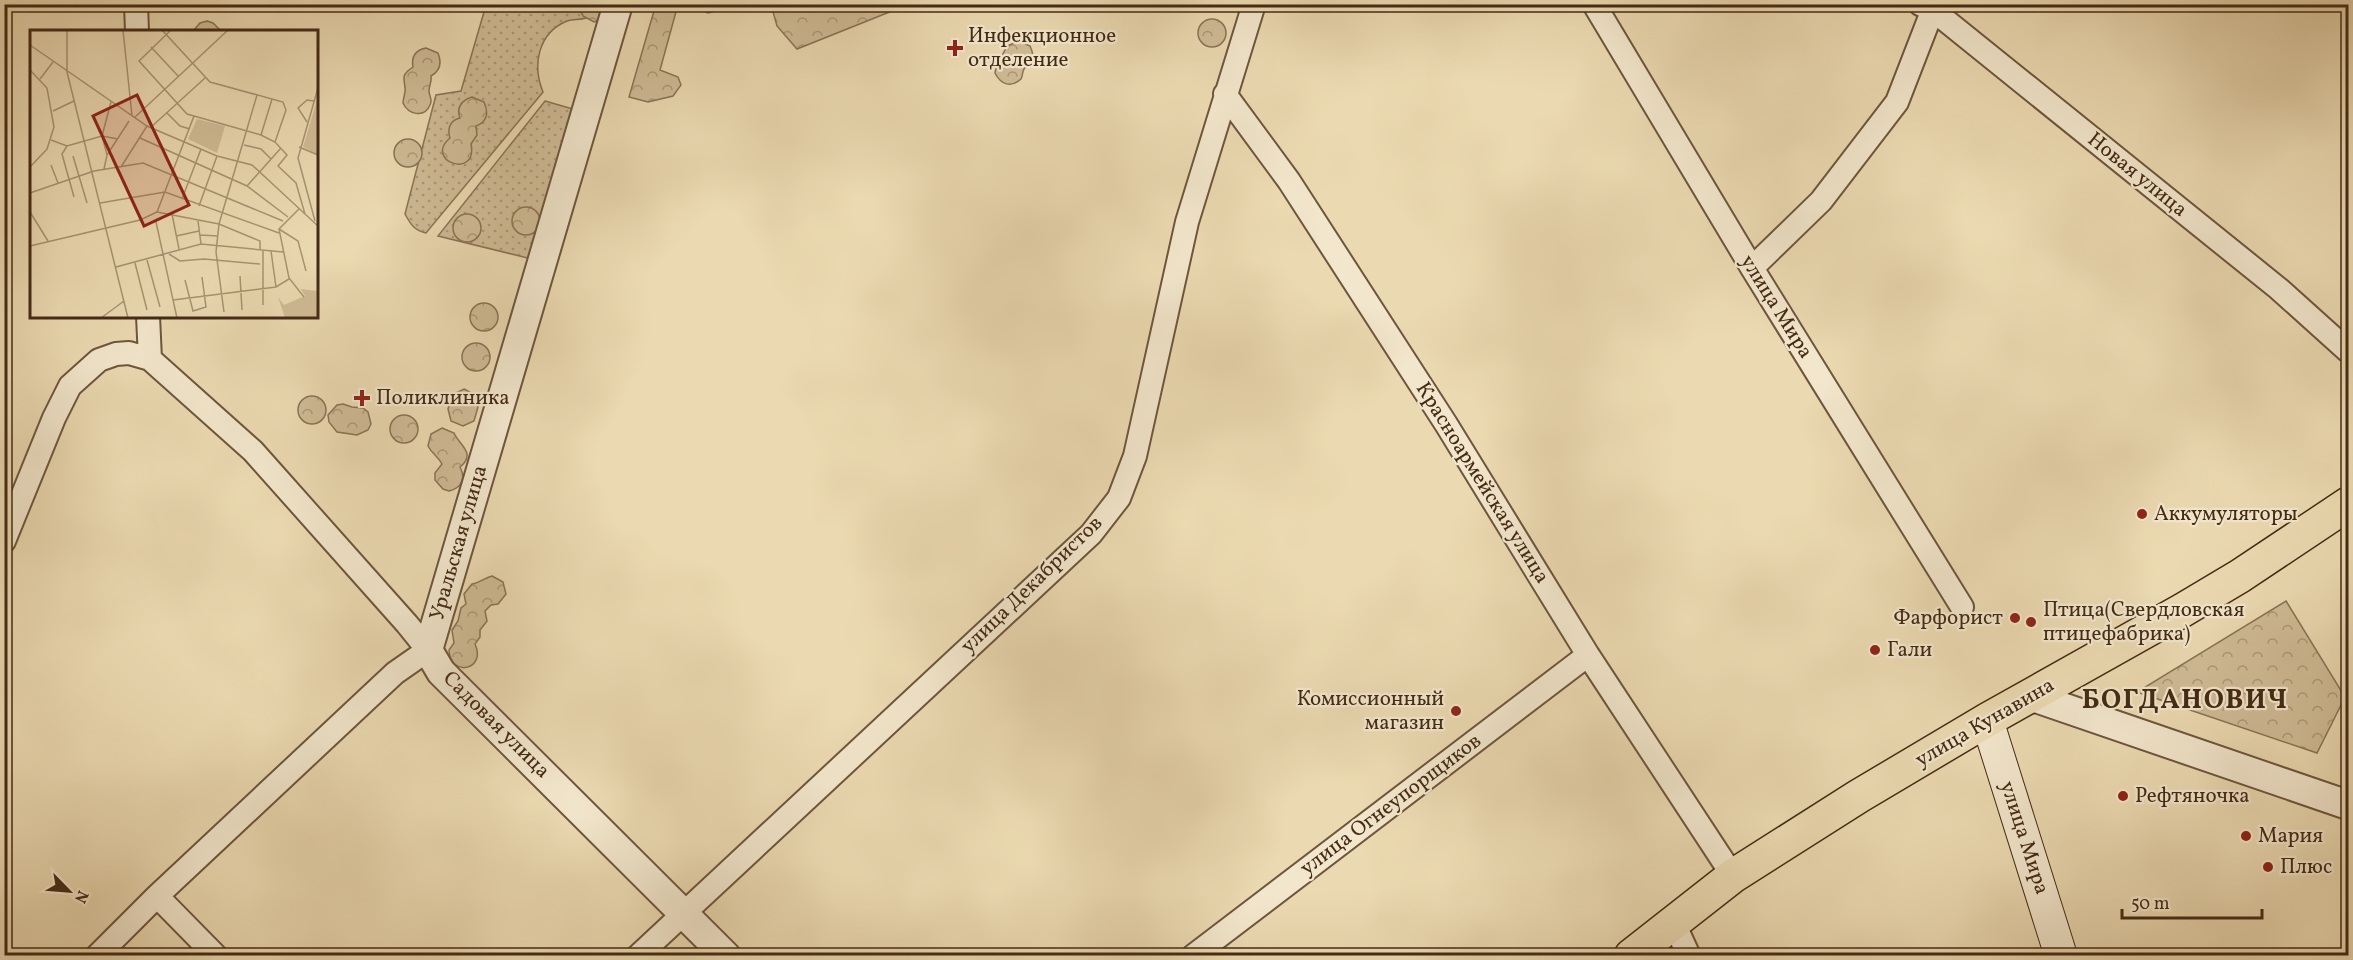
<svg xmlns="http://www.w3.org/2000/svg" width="2353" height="960" viewBox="0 0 2353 960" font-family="Vollkorn,serif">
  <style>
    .grass { fill: url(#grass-dots); stroke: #8a7356; stroke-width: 1.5 }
    .forest { fill: url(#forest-crowns); stroke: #8a7356; stroke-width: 1.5 }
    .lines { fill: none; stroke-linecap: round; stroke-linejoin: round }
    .minor-casing { stroke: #6e563c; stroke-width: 26 }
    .tertiary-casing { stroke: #6e563c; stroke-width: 32 }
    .secondary-casing { stroke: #442b15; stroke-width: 34 }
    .primary-casing { stroke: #442b15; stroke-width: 36 }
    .minor { stroke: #f2e6cc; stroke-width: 22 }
    .tertiary { stroke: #f2e6cc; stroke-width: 28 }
    .secondary { stroke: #f2e6cc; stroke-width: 32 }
    .primary { stroke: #ebd9b1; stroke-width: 33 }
    .poi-dot { fill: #8f2418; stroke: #f2e6cc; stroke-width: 2 }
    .labels { text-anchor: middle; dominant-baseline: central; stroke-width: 4.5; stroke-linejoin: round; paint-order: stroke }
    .poi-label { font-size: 21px; fill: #442b15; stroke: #f2e6cc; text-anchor: start }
    .street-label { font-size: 21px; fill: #442b15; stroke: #f2e6cc }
    .district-label { font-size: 27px; font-weight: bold; letter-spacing: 1.5px; fill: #442b15; stroke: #f2e6cc }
    .inset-road { fill: none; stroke: #a89373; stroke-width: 1.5 }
    .view { fill: #8f2418; fill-opacity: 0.15; stroke: #8f2418; stroke-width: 3 }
    .inset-edge { fill: none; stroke: #442b15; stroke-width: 3 }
  </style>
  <defs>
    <pattern id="grass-dots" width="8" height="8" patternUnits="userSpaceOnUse" patternTransform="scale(1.5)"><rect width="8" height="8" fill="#cfbb96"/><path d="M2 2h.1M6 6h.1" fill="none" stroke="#aa9879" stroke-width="1.8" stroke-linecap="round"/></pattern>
    <pattern id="forest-crowns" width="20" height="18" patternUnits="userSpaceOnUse" patternTransform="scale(1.5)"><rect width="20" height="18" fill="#cfbb96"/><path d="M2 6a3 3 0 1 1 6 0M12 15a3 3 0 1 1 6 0" fill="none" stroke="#aa9879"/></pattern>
  </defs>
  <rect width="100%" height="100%" fill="#ebd9b1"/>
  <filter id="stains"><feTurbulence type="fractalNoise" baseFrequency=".00333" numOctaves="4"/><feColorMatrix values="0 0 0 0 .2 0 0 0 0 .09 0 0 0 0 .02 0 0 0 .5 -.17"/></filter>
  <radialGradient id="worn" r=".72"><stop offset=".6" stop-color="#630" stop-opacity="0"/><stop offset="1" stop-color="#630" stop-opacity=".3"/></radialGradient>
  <!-- grass -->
  <path class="grass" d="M 486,5 L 605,5 C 599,9 592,15 586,18 C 580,20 573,19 567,21 C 538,33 532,65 543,92 L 426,233 C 414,230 411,225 405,214 L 436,95 L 461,91 Z
    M 545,101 L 580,111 L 536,260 L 438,236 Z"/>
  <!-- forest -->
  <path class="forest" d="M 656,4 L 723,5 L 720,10 L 708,13 L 694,7 L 677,8 L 660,70 L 678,77 L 681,85 L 673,96 L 648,102 L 629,97 Z
    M 574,5 L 608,5 L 600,20 L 594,22 L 583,16 L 579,6 Z
    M 771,5 L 771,4 L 907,5 L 797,49 L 777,26 Z
    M1198 33a14 14 0 1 1 28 0a14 14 0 1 1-28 0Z
    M 207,21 L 213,23 L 221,31 L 193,31 L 200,23 Z
    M 1019,41 L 1030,46 C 1037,62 1030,59 1024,69 C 1022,72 1023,76 1021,79 C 1011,88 1001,85 995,73 C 996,63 1003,55 1007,46 Z
    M 426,48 L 438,53 C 442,63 440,71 431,76 C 432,82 429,85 429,91 C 429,96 433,99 430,105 C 424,119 408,114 403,103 C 403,98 406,92 405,88 C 404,77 401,75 413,67 C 411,56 416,50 426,48 Z
    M 472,97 L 484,102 C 489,113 487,122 476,126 L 477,135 L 471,144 C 478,180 423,161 450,138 C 447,129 450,120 460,118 C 456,107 462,100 472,97 Z
    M394 153a14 14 0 1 1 28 0a14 14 0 1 1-28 0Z
    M512 221a14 14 0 1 1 28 0a14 14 0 1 1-28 0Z
    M453 228a14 14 0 1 1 28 0a14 14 0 1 1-28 0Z
    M470 317a14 14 0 1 1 28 0a14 14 0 1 1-28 0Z
    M462 357a14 14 0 1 1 28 0a14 14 0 1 1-28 0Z
    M 464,389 L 475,395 L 478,407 L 474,421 L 463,426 L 451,421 L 448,409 L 452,395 Z
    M298 410a14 14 0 1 1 28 0a14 14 0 1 1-28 0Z
    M 343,404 L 352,407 L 363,408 L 368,412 L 371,424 L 368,430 L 357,435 L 337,432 L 329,422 L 328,415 L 337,405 Z
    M390 429a14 14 0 1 1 28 0a14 14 0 1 1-28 0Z
    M 442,428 L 454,433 C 459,445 477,453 460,467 C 466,478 462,488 449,491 L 443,489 L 435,480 L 435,473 L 442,464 C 438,456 432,454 428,446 L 431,434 Z
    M 492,576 L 503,582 L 506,594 L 498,604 L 491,605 L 485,611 L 487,621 L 480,630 L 480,637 L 475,644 C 487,670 450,678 449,650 L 454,643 L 452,630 L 458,621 L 461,608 L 466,604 L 464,594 L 472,584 C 480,583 484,578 492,576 Z
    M 2286,601 L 2345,697 L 2317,753 L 2137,692 Z"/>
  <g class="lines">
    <!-- minor casing -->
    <g class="minor-casing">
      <path id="minor" d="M 136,4 L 137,32
        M 1594,4 L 1752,268 L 1962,607
        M 1920,4 L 1934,11 L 2279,289 L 2348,351
        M 1225,94 L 1289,181 L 1446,424 L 1588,655 L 1733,876
        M 1752,268 L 1821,201 L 1897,102 L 1935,4
        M 148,316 L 150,359
        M 4,541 L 54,418 L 70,386 L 99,360 L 116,354 L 129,353 L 150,359 L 253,451 L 407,624 L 428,650 L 395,673 L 157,896 L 97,956
        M 157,896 L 216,956
        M 1673,921 L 1689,956
        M 638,956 L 1091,534 L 1119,498 L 1135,456 L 1187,222 L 1254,4
        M 1193,956 L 1588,655"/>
    </g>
    <!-- tertiary casing -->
    <g class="tertiary-casing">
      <path id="tertiary" d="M 618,4 L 428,650 L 441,672 L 726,956
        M 2030,696 L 2348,805"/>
    </g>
    <!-- secondary casing -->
    <g class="secondary-casing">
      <path id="secondary" d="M 1987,720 L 2061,956"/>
    </g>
    <!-- primary casing -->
    <g class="primary-casing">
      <path id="primary" d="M 1631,956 L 1733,876 L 1859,796 L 1987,720 L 2183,610 L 2240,576 L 2348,504"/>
    </g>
    <!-- minor -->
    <use href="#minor" class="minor"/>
    <!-- tertiary -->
    <use href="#tertiary" class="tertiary"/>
    <!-- secondary -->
    <use href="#secondary" class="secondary"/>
    <!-- primary -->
    <use href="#primary" class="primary"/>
  </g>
  <!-- markers -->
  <g class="poi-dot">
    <path d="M952 39h6v6h6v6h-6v6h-6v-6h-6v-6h6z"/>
    <path d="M359 389h6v6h6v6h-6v6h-6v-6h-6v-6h6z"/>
    <circle cx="2142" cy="514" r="6"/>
    <circle cx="2015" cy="618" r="6"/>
    <circle cx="2031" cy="622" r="6"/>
    <circle cx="1875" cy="650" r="6"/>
    <circle cx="1456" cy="711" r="6"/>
    <circle cx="2123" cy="796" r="6"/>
    <circle cx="2246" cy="836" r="6"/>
    <circle cx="2268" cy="867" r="6"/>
  </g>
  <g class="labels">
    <!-- poi labels -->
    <g class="poi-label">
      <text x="968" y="36">Инфекционное<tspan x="968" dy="24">отделение</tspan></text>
      <text x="376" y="398">Поликлиника</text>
      <text x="2154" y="514">Аккумуляторы</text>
      <text x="2043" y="610">Птица(Свердловская<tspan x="2043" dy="24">птицефабрика)</tspan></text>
      <text x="2003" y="618" text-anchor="end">Фарфорист</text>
      <text x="1887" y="650">Гали</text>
      <text x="1444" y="699" text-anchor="end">Комиссионный<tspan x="1444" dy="24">магазин</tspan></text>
      <text x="2135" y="796">Рефтяночка</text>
      <text x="2258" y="836">Мария</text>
      <text x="2280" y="867">Плюс</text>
    </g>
    <!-- street labels -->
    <g class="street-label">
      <text transform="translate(2137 175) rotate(39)">Новая улица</text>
      <text transform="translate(1776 307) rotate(58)">улица Мира</text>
      <text transform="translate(1482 483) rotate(58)">Красноармейская улица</text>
      <text transform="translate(459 543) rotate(-74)">Уральская улица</text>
      <text transform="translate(1032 585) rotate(-44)">улица Декабристов</text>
      <text transform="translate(1985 723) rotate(-30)">улица Кунавина</text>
      <text transform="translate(496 725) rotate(45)">Садовая улица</text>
      <text transform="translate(1391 805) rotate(-37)">улица Огнеупорщиков</text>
      <text transform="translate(2024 838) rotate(72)">улица Мира</text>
    </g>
    <!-- district labels -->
    <g class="district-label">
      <text x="2185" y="701">БОГДАНОВИЧ</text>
    </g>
  </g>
  <!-- overview -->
  <g transform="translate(30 30)">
    <rect width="288" height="288" fill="#ebd9b1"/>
    <path d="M 288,67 L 288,125 L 273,117 ZM 271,259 L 288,261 L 288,288 L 255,288 L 248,267 L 254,275 L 275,266 Z" fill="#cfbb96"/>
    <path d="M 167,89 L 195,96 L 187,123 L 158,109 Z" fill="#cfbb96"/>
    <path class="inset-road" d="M 37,0 L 37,42M 93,0 L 102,86M 132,0 L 180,52 L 253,72 L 256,80 L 245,112M 141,0 L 109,31 L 157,84 L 231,105 L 245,112 L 257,125 L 248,136 L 266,153 L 275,184M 0,15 L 117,96 L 187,126 L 222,135 L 288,196M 121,17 L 149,47M 0,40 L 17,58 L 24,97 L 17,119 L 0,137M 37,42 L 98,288M 10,49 L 23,32M 23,81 L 44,71M 137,83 L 150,96 L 160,99M 104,88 L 198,0M 277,92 L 268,78 L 277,70 L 284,71M 120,98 L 175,48M 231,105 L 242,69M 110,108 L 217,156 L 258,187M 21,110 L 37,116 L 72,106 L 88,109M 214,115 L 231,119 L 241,129M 37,116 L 32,124 L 44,167M 269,117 L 288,125M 77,125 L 72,106 L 81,72M 43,126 L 57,173M 21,135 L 28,153M 91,137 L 117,96M 74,139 L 77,125 L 99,91M 217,156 L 251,118M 0,163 L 64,141 L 113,133 L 253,191M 152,169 L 171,119M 70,173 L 135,162 L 249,203M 169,176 L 187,126M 269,179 L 249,199 L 259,248 L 274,267M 0,182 L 18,211M 127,182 L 189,194 L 230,211 L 230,220M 127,182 L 164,86M 142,184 L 149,219M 168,191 L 171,214M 285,191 L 268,128 L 288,58M 126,192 L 147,288M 249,199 L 268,211 L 276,241M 170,205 L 188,206M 146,206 L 169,201M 0,216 L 110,190 L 127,182M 233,220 L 233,275M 241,221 L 246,257M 139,224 L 150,231 L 174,229 L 230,234M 117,230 L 130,277M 105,233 L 117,280M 86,237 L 171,214 L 253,222M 210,246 L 212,280M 155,250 L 163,281 L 176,277 L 172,247M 143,270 L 246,257 L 259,249M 194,282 L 186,222 L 189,194 L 227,65M 71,288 L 94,271"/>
    <path class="view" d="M 107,65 L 159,175 L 114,196 L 63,86 Z"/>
    <rect width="288" height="288" class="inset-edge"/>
  </g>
  <!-- margin -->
  <rect width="2353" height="960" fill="none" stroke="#ebd9b1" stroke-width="24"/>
  <rect x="6" y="6" width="2341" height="948" fill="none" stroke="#442b15" stroke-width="3"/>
  <rect x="12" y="12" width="2329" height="936" fill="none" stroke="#442b15" stroke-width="1.5"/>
  <!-- north arrow -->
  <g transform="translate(69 891) rotate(115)" stroke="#f2e6cc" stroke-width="4.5" paint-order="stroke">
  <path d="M0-4.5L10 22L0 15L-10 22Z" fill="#442b15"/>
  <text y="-9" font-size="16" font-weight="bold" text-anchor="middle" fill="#442b15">N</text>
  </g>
  <!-- scale -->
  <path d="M2122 909v9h140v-9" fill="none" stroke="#442b15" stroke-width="3"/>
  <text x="2131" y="909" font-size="18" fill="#442b15" stroke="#f2e6cc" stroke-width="4.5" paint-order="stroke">50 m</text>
  <rect width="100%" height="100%" filter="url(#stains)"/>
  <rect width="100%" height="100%" fill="url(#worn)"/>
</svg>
